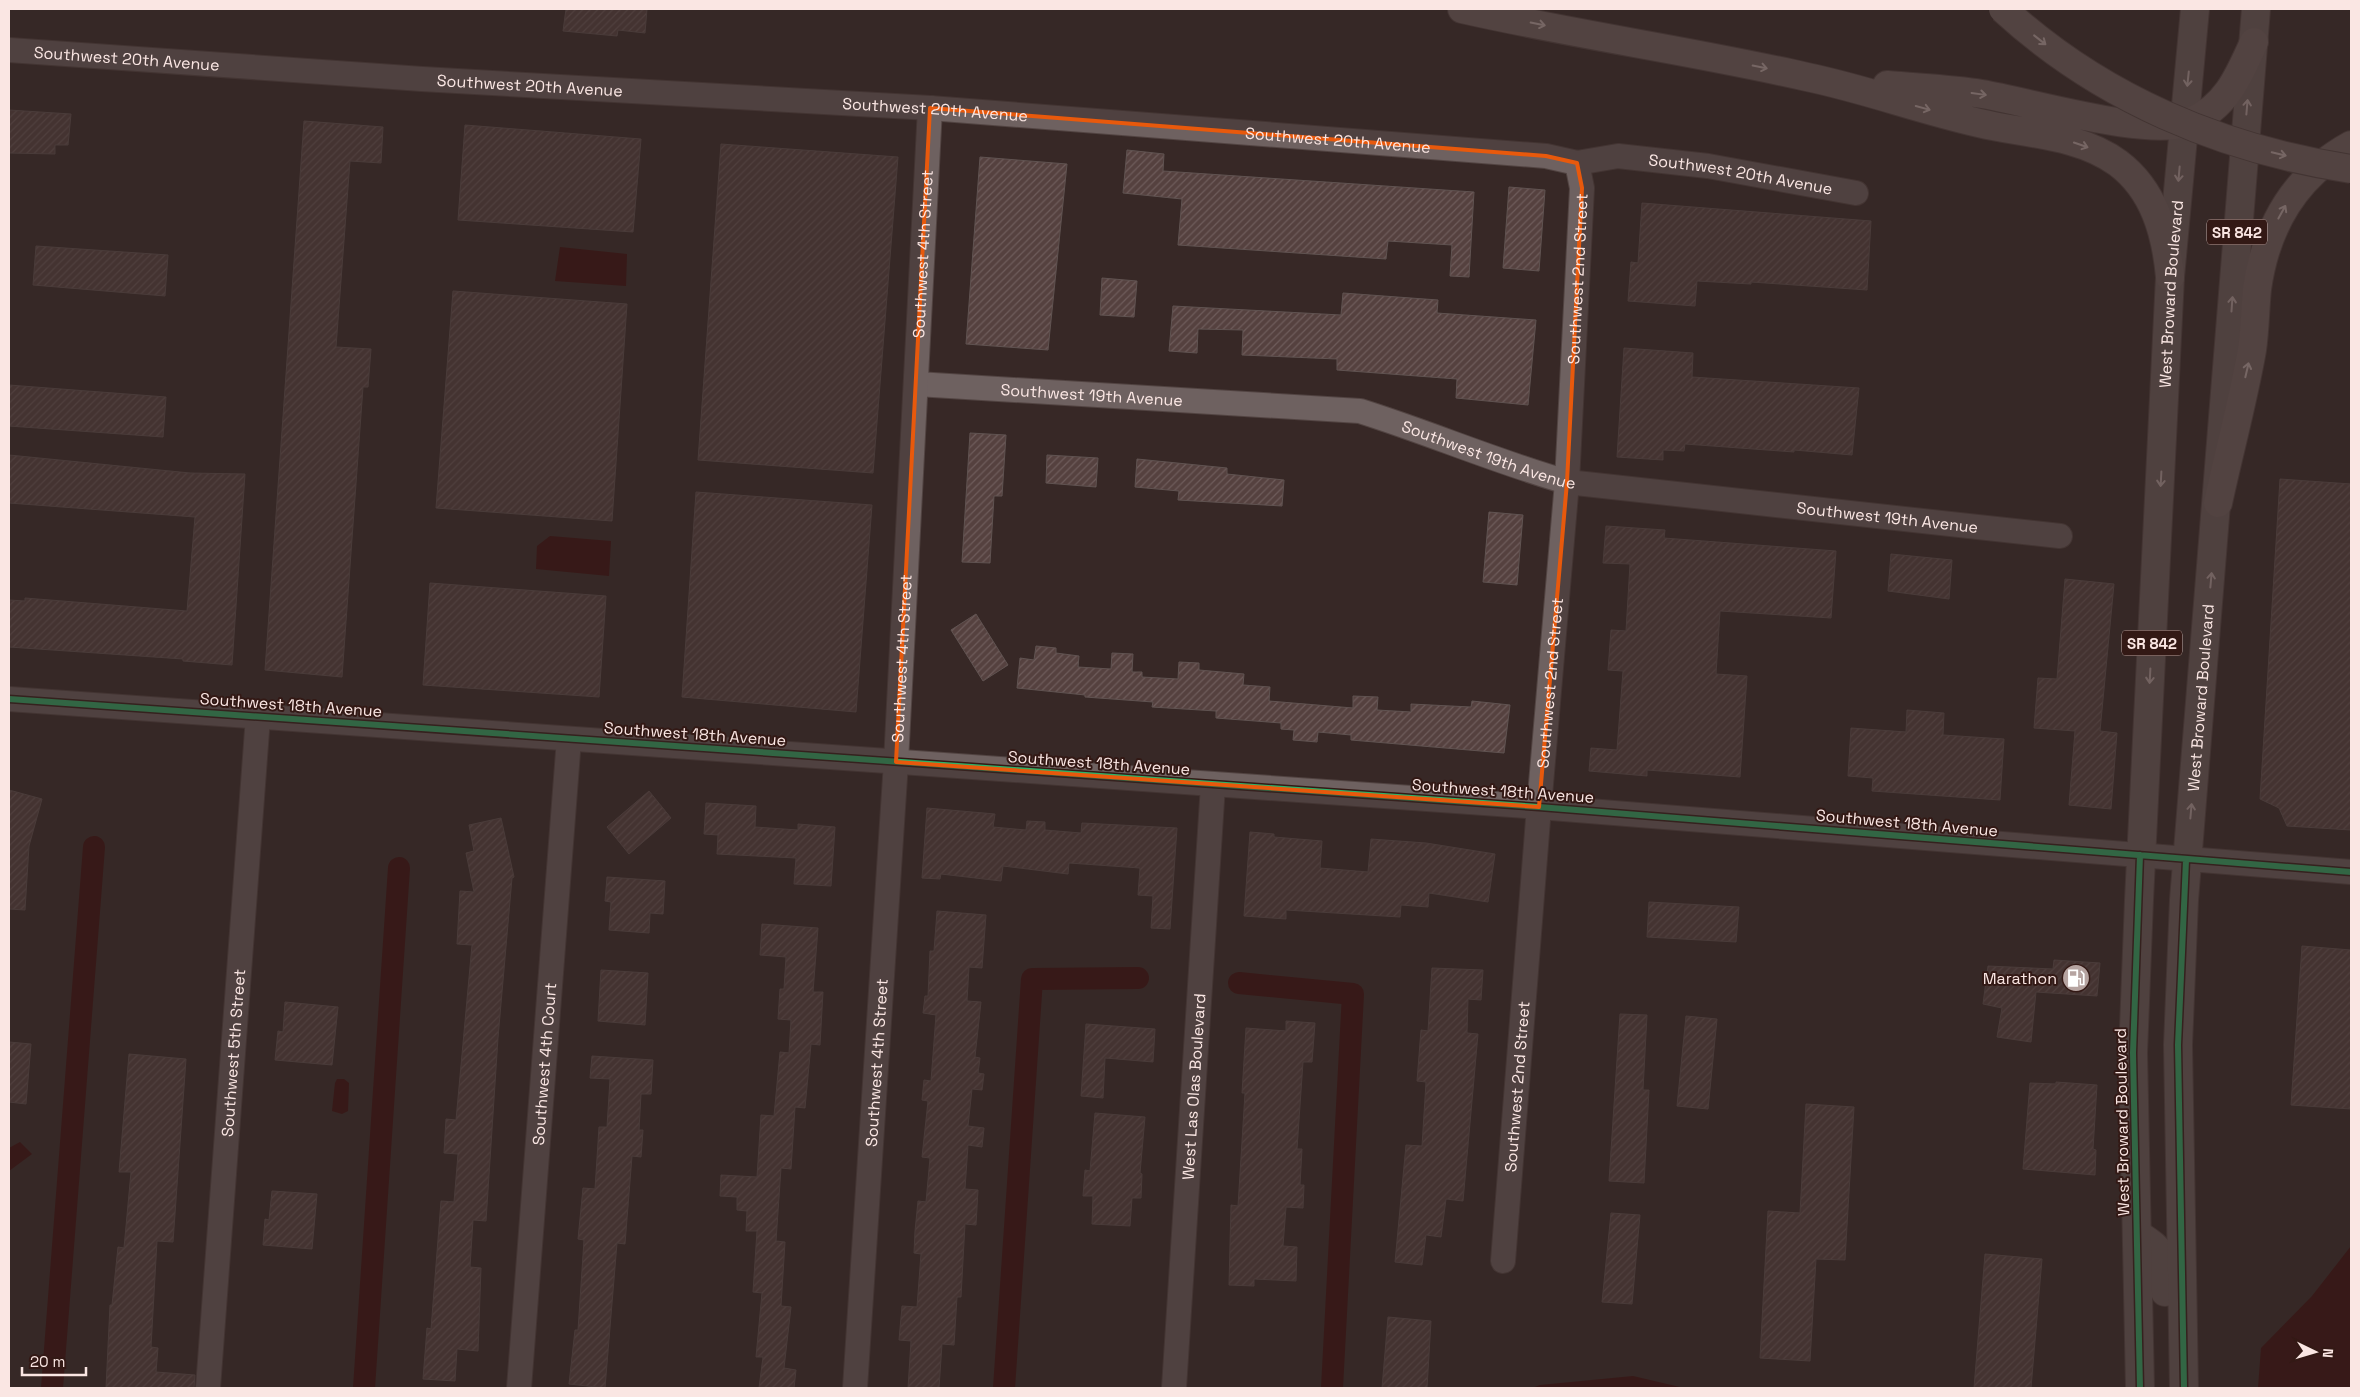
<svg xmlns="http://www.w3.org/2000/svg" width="2360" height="1397" viewBox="0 0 2360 1397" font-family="'Space Grotesk',sans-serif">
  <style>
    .water { fill: #390807 }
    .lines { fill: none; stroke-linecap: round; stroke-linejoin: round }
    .canal { stroke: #390807; stroke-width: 22 }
    .building { fill: url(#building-hatch); stroke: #605351 }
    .street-casing { stroke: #524442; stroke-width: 26 }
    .primary-casing { stroke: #524442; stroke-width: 30 }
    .highway-casing { stroke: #524442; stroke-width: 30 }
    .street { stroke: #6e6160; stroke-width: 24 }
    .primary { stroke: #6e5f5d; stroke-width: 28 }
    .highway { stroke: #736462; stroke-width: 28 }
    .highway-bridge-casing { stroke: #524442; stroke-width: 30; stroke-linecap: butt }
    .highway-bridge { stroke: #736462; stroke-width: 28 }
    .cycleway-casing { stroke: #331915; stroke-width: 9 }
    .cycleway { stroke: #2db169; stroke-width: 6 }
    .oneway { stroke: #c4b2af }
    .oneway2 { stroke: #bba9a7 }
    .marked { fill: none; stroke: #e8590c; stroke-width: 4; stroke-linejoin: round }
    .labels { text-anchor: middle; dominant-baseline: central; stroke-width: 4; stroke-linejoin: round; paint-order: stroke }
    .shield { fill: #331915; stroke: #bea8a5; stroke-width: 1 }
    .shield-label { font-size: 15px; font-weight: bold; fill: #fae6e3 }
    .street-label { font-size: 16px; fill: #fae6e3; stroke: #331915 }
    .poi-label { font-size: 16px; fill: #fae6e3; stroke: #331915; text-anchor: end }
  </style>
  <defs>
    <pattern id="building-hatch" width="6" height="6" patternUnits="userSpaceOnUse" patternTransform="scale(1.25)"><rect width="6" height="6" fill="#55413f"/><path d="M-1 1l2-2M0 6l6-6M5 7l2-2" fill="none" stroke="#6e5c5b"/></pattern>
  </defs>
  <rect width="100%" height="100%" fill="#372826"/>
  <!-- water -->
  <path class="water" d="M 560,247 L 627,254 L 626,286 L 555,281 Z
    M 550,536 L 611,541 L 609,576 L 536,569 L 537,546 Z
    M 337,1079 L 344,1079 L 349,1083 L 348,1111 L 342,1114 L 332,1111 L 335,1083 Z
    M 20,1142 L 32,1154 L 9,1171 L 9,1148 Z
    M 2351,1246 L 2351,1388 L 2258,1388 L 2261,1348 L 2312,1296 Z
    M 1633,1376 L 1684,1388 L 1532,1388 L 1540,1385 Z"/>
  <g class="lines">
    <!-- canal -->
    <path class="canal" d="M 1239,983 L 1353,994 L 1332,1388
      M 52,1388 L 94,847
      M 364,1388 L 399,868
      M 1004,1388 L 1032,979 L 1138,978"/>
  </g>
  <!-- building -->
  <path class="building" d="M 566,9 L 647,9 L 645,33 L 618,30 L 617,36 L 563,31 Z
    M 9,110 L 71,114 L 68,145 L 55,145 L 55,154 L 9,153 Z
    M 304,121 L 383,127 L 381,163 L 350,161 L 336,347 L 371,349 L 368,387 L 363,387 L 342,677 L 265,670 Z
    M 465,125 L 641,139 L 633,232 L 458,220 Z
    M 721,144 L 898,157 L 873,473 L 698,460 Z
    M 1127,150 L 1164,154 L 1163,171 L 1474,192 L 1469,277 L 1450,276 L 1452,245 L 1388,241 L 1386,259 L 1178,245 L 1182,199 L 1123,193 Z
    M 980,157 L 1067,164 L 1048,350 L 966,344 Z
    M 1509,187 L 1545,190 L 1539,271 L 1503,268 Z
    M 1642,203 L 1871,221 L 1867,290 L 1751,282 L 1751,284 L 1697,281 L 1695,306 L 1628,301 L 1631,262 L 1638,263 Z
    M 36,246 L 168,255 L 165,296 L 33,285 Z
    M 1102,278 L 1137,281 L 1134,317 L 1100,315 Z
    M 453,291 L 627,304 L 612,521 L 436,508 Z
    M 1343,293 L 1438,300 L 1437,313 L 1536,320 L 1528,405 L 1456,398 L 1457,379 L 1337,370 L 1337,359 L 1242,355 L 1243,330 L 1198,329 L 1197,353 L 1169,351 L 1173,306 L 1341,315 Z
    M 1624,348 L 1693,353 L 1692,377 L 1859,388 L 1852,455 L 1794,450 L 1794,452 L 1685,444 L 1684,451 L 1663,450 L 1663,460 L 1617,457 Z
    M 9,385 L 166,397 L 163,437 L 9,426 Z
    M 970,433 L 1006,435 L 1002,496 L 994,496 L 990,563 L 962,562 Z
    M 9,455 L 190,473 L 245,474 L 232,665 L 183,661 L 183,659 L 9,647 L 9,600 L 25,601 L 25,598 L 187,611 L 195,517 L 9,503 Z
    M 1047,455 L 1098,458 L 1096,487 L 1046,483 Z
    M 1137,459 L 1227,468 L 1227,474 L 1284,480 L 1282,506 L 1178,500 L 1179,491 L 1135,487 Z
    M 2280,479 L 2351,484 L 2351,830 L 2287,826 L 2279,808 L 2260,799 Z
    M 696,492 L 872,505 L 856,712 L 682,697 Z
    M 1489,512 L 1523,515 L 1517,585 L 1483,582 Z
    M 1606,526 L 1665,530 L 1664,538 L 1836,551 L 1831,618 L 1720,611 L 1716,674 L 1747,676 L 1740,777 L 1647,770 L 1647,776 L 1589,771 L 1591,748 L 1617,750 L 1623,671 L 1608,670 L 1611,630 L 1626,631 L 1630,564 L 1603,563 Z
    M 1891,554 L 1952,560 L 1949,599 L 1888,591 Z
    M 2065,579 L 2114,584 L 2100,731 L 2117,733 L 2111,809 L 2069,805 L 2075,731 L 2034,728 L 2038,678 L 2057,679 Z
    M 430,583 L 606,596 L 599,697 L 423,685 Z
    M 976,614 L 1008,665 L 983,681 L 951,630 Z
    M 1036,646 L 1056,648 L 1056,653 L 1079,656 L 1078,667 L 1111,669 L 1112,653 L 1133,654 L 1132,672 L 1142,672 L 1142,677 L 1178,679 L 1179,662 L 1199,663 L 1199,670 L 1244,674 L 1243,685 L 1270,687 L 1269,701 L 1353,708 L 1353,696 L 1378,697 L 1377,710 L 1411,712 L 1411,704 L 1471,707 L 1472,701 L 1510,705 L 1504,753 L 1351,740 L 1351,735 L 1318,732 L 1317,742 L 1293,740 L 1294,730 L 1281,729 L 1281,723 L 1216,718 L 1216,711 L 1152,707 L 1153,702 L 1085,697 L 1085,695 L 1017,688 L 1020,658 L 1034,660 Z
    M 1907,710 L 1944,713 L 1943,735 L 2004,739 L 2000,800 L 1872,791 L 1873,778 L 1848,776 L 1851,728 L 1906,732 Z
    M 9,790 L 42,799 L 29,846 L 25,910 L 9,909 Z
    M 649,791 L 671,818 L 629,854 L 607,827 Z
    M 706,803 L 756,806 L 755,827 L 798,830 L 798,824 L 835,827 L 831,886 L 794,884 L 796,858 L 717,854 L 718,835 L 704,834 Z
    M 927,808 L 995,814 L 993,827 L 1026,830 L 1027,821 L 1045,822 L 1045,830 L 1081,833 L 1082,823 L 1177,828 L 1170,929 L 1151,928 L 1153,896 L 1138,895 L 1140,868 L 1069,863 L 1068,874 L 1003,866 L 1001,881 L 941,874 L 940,879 L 922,878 Z
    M 501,818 L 514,877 L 512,878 L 498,1038 L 486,1221 L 473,1220 L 470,1267 L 481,1268 L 478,1351 L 457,1349 L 455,1381 L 423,1379 L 427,1328 L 431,1329 L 441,1201 L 454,1202 L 458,1154 L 444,1153 L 446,1119 L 456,1120 L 472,945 L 457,944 L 460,891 L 474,892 L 466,853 L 474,851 L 469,825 Z
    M 1250,832 L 1274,834 L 1274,837 L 1322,841 L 1320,868 L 1368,872 L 1371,839 L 1426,843 L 1495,854 L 1488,902 L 1429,893 L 1428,907 L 1401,905 L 1400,917 L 1286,910 L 1286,919 L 1244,916 Z
    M 607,877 L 665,881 L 663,914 L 650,913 L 649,933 L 609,930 L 611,902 L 605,901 Z
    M 1649,902 L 1739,907 L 1736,942 L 1647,937 Z
    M 937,911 L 986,915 L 982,968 L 969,967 L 967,1001 L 981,1002 L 975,1057 L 980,1058 L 978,1073 L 984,1074 L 982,1090 L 972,1089 L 968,1126 L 984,1128 L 982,1147 L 968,1145 L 965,1189 L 978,1190 L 976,1225 L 965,1224 L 961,1297 L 957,1297 L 954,1345 L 942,1344 L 939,1388 L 908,1388 L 911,1341 L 899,1340 L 902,1306 L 917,1307 L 921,1254 L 914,1253 L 915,1231 L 918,1201 L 926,1202 L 930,1158 L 922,1157 L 928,1101 L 922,1100 L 924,1080 L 931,1081 L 936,1015 L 923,1013 L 925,996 L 928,996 L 930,951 L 934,951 Z
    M 762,924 L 818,928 L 813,992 L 823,992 L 820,1045 L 811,1044 L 805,1108 L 795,1107 L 791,1169 L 781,1168 L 776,1241 L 785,1242 L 781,1306 L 791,1307 L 784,1368 L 796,1370 L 794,1388 L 759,1388 L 763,1357 L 756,1357 L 762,1293 L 753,1292 L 757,1231 L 746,1231 L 747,1211 L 737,1210 L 737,1197 L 720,1196 L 721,1175 L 757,1177 L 761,1115 L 774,1116 L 780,1052 L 789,1053 L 791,1020 L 778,1019 L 780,989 L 784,989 L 786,957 L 760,955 Z
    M 2302,946 L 2351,950 L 2351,1109 L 2291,1105 Z
    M 2054,960 L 2100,963 L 2097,996 L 2036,992 L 2031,1042 L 1997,1037 L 2002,1008 L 1983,1004 L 1988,966 L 2053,969 Z
    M 1432,968 L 1483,970 L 1481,1000 L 1468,999 L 1467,1033 L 1478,1034 L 1463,1201 L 1446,1199 L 1441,1237 L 1426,1235 L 1422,1265 L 1395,1262 L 1406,1145 L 1422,1146 L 1426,1082 L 1417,1081 L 1421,1030 L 1428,1031 Z
    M 601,970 L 648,973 L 645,1025 L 598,1021 Z
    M 285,1002 L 338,1007 L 332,1065 L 275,1060 L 278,1031 L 283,1032 Z
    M 1620,1014 L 1647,1015 L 1643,1090 L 1649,1090 L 1644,1183 L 1609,1181 Z
    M 1686,1016 L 1717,1019 L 1708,1109 L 1677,1106 Z
    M 1286,1021 L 1315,1023 L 1312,1062 L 1303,1062 L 1297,1149 L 1302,1149 L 1300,1185 L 1304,1185 L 1303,1208 L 1286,1207 L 1283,1246 L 1297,1247 L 1296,1281 L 1254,1279 L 1254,1286 L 1229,1285 L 1231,1205 L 1238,1206 L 1245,1093 L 1242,1093 L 1246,1028 L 1286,1031 Z
    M 1086,1024 L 1155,1029 L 1153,1062 L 1105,1058 L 1103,1098 L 1081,1096 Z
    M 9,1042 L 31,1044 L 26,1104 L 9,1102 Z
    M 129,1054 L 186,1059 L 173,1242 L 157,1241 L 151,1347 L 158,1348 L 156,1372 L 195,1375 L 194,1388 L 106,1388 L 110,1305 L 112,1305 L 118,1247 L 124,1248 L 131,1172 L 119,1172 Z
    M 592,1056 L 653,1060 L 651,1094 L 641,1094 L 639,1130 L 643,1130 L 641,1157 L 632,1156 L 625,1244 L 617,1243 L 605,1388 L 569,1384 L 575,1330 L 578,1330 L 584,1240 L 578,1239 L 583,1188 L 595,1189 L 599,1127 L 607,1127 L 610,1079 L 590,1078 Z
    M 2056,1082 L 2097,1085 L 2093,1149 L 2096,1150 L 2095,1175 L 2023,1169 L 2030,1083 L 2056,1084 Z
    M 1806,1104 L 1854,1107 L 1845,1260 L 1816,1259 L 1810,1361 L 1760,1358 L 1768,1211 L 1800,1213 Z
    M 1095,1113 L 1145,1117 L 1140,1173 L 1142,1174 L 1141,1198 L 1132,1198 L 1130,1226 L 1092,1224 L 1093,1196 L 1083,1196 L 1085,1170 L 1090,1171 Z
    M 272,1191 L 317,1194 L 312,1249 L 263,1245 L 265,1219 L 269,1220 Z
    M 1611,1213 L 1640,1215 L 1632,1304 L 1602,1302 Z
    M 1985,1254 L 2042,1259 L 2031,1388 L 1974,1388 Z
    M 1388,1317 L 1431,1321 L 1427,1388 L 1382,1388 Z"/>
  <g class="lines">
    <!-- street casing -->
    <g class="street-casing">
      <g id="street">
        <path id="s1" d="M 9,50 L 422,79 L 930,108 L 1546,156 L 1577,163 L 1618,156 L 1708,166 L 1856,193"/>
        <path id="s2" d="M 917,384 L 1360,411 C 1430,433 1497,462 1567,482 L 2060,536"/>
        <path d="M 9,699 L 1539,807 L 2351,872"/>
        <path id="s3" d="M 1503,1261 L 1539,807 L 1567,482 L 1582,188 L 1577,163"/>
        <path id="s4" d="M 208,1388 L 258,717"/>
        <path id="s5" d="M 519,1388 L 569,739"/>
        <path id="s6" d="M 855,1388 L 896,762 L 930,108"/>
        <path id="s7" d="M 1174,1388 L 1213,785"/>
      </g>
    </g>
    <!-- primary casing -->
    <g class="primary-casing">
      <g id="primary">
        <path d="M 2137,1234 C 2167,1252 2165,1259 2165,1292"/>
        <path id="s8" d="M 2140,1388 L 2133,1053 L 2139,900 L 2170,277 L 2195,9"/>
        <path id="s9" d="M 2184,1388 L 2178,1045 L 2184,900 L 2256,9"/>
      </g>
    </g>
    <!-- highway casing -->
    <g class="highway-casing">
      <path id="highway" d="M 1462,9 C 1576,35 1693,51 1807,77 C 1865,89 1921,110 1979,123 C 2024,134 2079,134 2118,163 C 2154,190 2166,233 2170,277
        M 1887,85 C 1919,88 1951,89 1982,94 C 2030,102 2152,139 2192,121 C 2227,106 2239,75 2254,42
        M 2218,503 C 2229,452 2243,401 2252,350 C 2255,330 2255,309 2257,289 C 2266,225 2295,176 2351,145"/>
    </g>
    <!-- street -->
    <use href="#street" class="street"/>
    <!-- primary -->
    <use href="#primary" class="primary"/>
    <!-- highway -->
    <use href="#highway" class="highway"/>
    <!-- highway-bridge casing -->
    <g class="highway-bridge-casing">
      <path id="highway-bridge" d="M 2003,9 C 2100,98 2221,149 2351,169"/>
    </g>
    <!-- highway-bridge -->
    <use href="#highway-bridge" class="highway-bridge"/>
    <!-- cycleway casing -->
    <g class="cycleway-casing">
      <path id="cycleway" d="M 9,699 L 1539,807 L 2351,872
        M 2140,1388 L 2133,1053 L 2140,855
        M 2184,1388 L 2178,1045 L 2186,860"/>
    </g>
    <!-- cycleway -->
    <use href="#cycleway" class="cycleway"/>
  </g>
  <!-- one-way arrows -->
  <defs><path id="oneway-shaft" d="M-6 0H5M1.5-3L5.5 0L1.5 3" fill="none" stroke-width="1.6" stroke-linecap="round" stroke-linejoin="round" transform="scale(1.25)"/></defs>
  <g class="oneway">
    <use href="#oneway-shaft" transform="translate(1538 24) rotate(11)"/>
    <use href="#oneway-shaft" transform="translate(2040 40) rotate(38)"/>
    <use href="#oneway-shaft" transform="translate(1760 67) rotate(11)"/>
    <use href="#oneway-shaft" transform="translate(1979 94) rotate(8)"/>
    <use href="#oneway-shaft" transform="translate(1923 108) rotate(15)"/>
    <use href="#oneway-shaft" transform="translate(2081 145) rotate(19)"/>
    <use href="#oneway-shaft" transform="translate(2279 154) rotate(14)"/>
    <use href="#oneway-shaft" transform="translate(2282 212) rotate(-61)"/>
    <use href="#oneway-shaft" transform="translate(2247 370) rotate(-77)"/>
  </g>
  <g class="oneway2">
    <use href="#oneway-shaft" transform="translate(2188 79) rotate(96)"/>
    <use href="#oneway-shaft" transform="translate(2247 107) rotate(-85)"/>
    <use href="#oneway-shaft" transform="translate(2179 174) rotate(95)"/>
    <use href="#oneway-shaft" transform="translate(2232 304) rotate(-86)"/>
    <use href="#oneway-shaft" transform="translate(2161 479) rotate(93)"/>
    <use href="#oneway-shaft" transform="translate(2211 580) rotate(-85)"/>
    <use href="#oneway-shaft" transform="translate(2150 676) rotate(93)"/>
    <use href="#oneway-shaft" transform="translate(2191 811) rotate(-85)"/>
  </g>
  <!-- marked area -->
  <path d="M0 0H2360V1397H0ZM 930,108 L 1546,156 L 1577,163 L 1582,188 L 1567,482 L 1539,807 L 896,762 Z" fill="#372826" fill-opacity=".55" fill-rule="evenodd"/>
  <path class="marked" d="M 930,108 L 1546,156 L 1577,163 L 1582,188 L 1567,482 L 1539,807 L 896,762 Z"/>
  <!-- icons -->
  <defs>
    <g id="fuel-disc" transform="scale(1.4375)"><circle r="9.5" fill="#b6a4a1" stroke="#331915"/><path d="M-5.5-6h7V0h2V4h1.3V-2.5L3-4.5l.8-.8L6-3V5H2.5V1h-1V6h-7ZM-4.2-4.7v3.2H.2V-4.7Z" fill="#fff"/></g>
  </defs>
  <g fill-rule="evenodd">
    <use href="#fuel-disc" x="2076" y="978"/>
  </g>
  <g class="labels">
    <!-- shield labels -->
    <g class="shield">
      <rect x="2207" y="219.5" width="60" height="25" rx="4"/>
      <rect x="2122" y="630.5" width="60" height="25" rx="4"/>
    </g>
    <g class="shield-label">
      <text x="2237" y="232">SR 842</text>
      <text x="2152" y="643">SR 842</text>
    </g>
    <!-- street labels -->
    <g class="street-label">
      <text stroke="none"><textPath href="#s1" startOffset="118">Southwest 20th Avenue</textPath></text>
      <text stroke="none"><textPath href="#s1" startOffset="522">Southwest 20th Avenue</textPath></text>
      <text stroke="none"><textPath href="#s1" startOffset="928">Southwest 20th Avenue</textPath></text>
      <text stroke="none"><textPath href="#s1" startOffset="1332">Southwest 20th Avenue</textPath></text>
      <text stroke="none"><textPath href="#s1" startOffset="1738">Southwest 20th Avenue</textPath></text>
      <text stroke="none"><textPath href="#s6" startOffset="1136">Southwest 4th Street</textPath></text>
      <text stroke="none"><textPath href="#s3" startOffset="985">Southwest 2nd Street</textPath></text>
      <text stroke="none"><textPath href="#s8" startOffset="1095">West Broward Boulevard</textPath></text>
      <text stroke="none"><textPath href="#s2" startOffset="175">Southwest 19th Avenue</textPath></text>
      <text stroke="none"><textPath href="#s2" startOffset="580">Southwest 19th Avenue</textPath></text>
      <text stroke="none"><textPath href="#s2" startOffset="985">Southwest 19th Avenue</textPath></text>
      <text stroke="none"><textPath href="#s6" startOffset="731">Southwest 4th Street</textPath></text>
      <text stroke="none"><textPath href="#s3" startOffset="580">Southwest 2nd Street</textPath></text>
      <text stroke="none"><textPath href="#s9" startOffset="691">West Broward Boulevard</textPath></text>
      <text transform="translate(291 705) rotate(4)">Southwest 18th Avenue</text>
      <text transform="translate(695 734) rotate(4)">Southwest 18th Avenue</text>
      <text transform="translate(1099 763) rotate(4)">Southwest 18th Avenue</text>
      <text transform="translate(1503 791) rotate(4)">Southwest 18th Avenue</text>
      <text transform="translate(1907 823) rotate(5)">Southwest 18th Avenue</text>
      <text stroke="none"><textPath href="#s4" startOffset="336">Southwest 5th Street</textPath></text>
      <text stroke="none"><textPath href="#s6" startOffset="326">Southwest 4th Street</textPath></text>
      <text stroke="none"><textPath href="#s5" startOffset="325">Southwest 4th Court</textPath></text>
      <text stroke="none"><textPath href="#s3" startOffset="175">Southwest 2nd Street</textPath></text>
      <text stroke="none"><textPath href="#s7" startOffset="302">West Las Olas Boulevard</textPath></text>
      <text transform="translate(2122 1122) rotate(-91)">West Broward Boulevard</text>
    </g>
    <!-- poi labels -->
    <g class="poi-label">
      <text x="2057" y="978">Marathon</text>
    </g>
  </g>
  <!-- border -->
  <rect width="2360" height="1397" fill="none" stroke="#fae6e3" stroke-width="20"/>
  <!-- north arrow -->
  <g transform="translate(2315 1352) rotate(95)" stroke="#331915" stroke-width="4" paint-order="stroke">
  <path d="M0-4L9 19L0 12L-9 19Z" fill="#fae6e3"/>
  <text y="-8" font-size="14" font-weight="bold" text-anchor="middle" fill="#fae6e3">N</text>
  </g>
  <!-- scale -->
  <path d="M22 1367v8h64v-8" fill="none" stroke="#fae6e3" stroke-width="2.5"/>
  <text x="30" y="1367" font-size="15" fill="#fae6e3" stroke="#331915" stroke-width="4" paint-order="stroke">20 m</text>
</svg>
